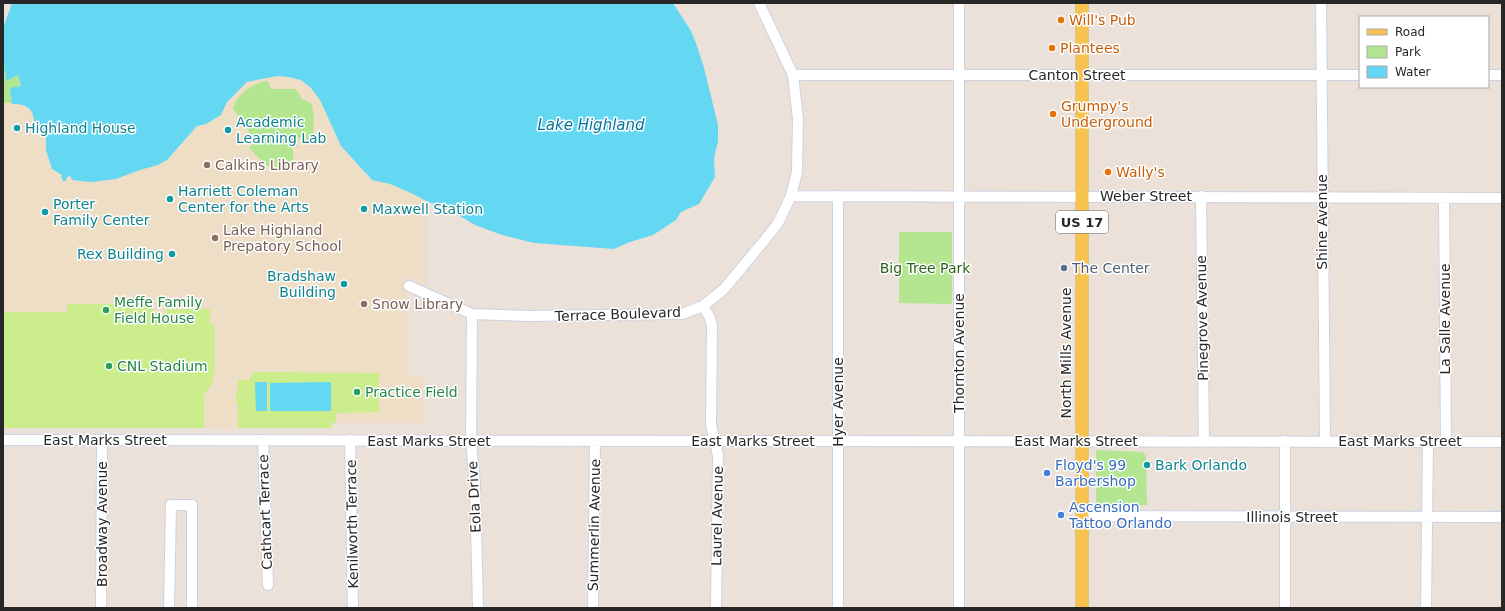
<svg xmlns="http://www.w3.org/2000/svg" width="1505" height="611" viewBox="0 0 1505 611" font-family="'DejaVu Sans',sans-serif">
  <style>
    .education { fill: #eedec5 }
    .green { fill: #b4e591 }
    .pitch { fill: #cbed8c }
    .water { fill: #64d8f3 }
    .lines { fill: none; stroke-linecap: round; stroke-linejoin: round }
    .minor-casing { stroke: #cdd2e1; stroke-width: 12 }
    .major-casing { stroke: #c3c3c3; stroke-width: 14 }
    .minor { stroke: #fff; stroke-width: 10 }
    .major { stroke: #f6c351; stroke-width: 13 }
    .food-dot { fill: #e8710a; stroke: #fff; stroke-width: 1.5 }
    .culture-dot { fill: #0f9aa8; stroke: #fff; stroke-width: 1.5 }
    .education-dot { fill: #8d6e63; stroke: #fff; stroke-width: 1.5 }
    .service-dot { fill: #5c6f8a; stroke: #fff; stroke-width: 1.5 }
    .leisure-dot { fill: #2e9e5b; stroke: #fff; stroke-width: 1.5 }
    .shop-dot { fill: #3f7fe0; stroke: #fff; stroke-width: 1.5 }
    .labels { text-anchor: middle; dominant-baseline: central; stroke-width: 3; stroke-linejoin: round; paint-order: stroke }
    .shield { fill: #fff; stroke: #686868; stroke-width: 1 }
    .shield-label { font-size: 13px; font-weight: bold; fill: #272727 }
    .food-label { font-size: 14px; fill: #c56008; stroke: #fff; text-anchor: start }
    .street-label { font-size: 14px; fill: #272727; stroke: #fff }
    .culture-label { font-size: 14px; fill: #0d838f; stroke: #fff; text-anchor: start }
    .education-label { font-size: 14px; fill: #785e54; stroke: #fff; text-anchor: start }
    .park-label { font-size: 14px; fill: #2c6516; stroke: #fff }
    .service-label { font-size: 14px; fill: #4e5e75; stroke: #fff; text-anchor: start }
    .leisure-label { font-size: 14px; fill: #27864d; stroke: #fff; text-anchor: start }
    .shop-label { font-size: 14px; fill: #366cbe; stroke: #fff; text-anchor: start }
    .water-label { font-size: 15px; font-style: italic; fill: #07739b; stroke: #fff }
  </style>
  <rect width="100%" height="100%" fill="#ebe1d8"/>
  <!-- education -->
  <path class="education" d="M 277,76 L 301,80 L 311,88 L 320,100 L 341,146 L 367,176 L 372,180 L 390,184 L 411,193 L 426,201 L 426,285 L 407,276 L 407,375 L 423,375 L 423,423 L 332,423 L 332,428 L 3,428 L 3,103 L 18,104 L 30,109 L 33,114 L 34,121 L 41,127 L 46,138 L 46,150 L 52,169 L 62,175 L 70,176 L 72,180 L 98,182 L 116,179 L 140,170 L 158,165 L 167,160 L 197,126 L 214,120 L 224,107 L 227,102 L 247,82 Z"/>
  <!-- green -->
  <path class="green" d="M 3,58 L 5,62 L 6,81 L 18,75 L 21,87 L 11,88 L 12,103 L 3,103 Z
    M 268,81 L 271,89 L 296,89 L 302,99 L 312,104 L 314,118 L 313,139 L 305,140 L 303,137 L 297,139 L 297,147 L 293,147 L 293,165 L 289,165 L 289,168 L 267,166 L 249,148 L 259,139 L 251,137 L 244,121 L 237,115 L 233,108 C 238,93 252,83 268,81 Z
    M 899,232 L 952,232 L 952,304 L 899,303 Z
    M 1096,450 L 1144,452 L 1144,455 L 1146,455 L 1147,505 L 1096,507 Z"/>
  <!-- pitch -->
  <path class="pitch" d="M 67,304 L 144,304 L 150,305 L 154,312 L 160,314 L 166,313 L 166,309 L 210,309 L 210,325 L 215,325 L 215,370 L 212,383 L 204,396 L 204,428 L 3,428 L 3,312 L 67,312 Z
    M 254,372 L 379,373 L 379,412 L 336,413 L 336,423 L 332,423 L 332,428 L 238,428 L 238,404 L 236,403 L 236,390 L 238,390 L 238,380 L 249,380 Z"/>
  <!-- water -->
  <path class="water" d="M 12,3 L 673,3 L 691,31 L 697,46 L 704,68 L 718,125 L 718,141 L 714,158 L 715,177 L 699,204 L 681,212 L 676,220 L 653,235 L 630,242 L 614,249 L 534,243 L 502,235 L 475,225 L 445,207 L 428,202 L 411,193 L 390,184 L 372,180 L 341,146 L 320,100 L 311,88 L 301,80 L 289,77 L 277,76 L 247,82 L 227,102 L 221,115 L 206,124 L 197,126 L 167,160 L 158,165 L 140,170 L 116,179 L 91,182 L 72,180 L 70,176 L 67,177 L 66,181 L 63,181 L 61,177 L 62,175 L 52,169 L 46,150 L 46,137 L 41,127 L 34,121 C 33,107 25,104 12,104 L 10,88 L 21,86 L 18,75 L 6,81 C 5,64 0,47 3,30 C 5,21 9,12 12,3 Z
    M 255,382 L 267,382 L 267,411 L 256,411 Z
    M 331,382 L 331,411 L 270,411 L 270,383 Z"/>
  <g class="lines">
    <!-- minor casing -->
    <g class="minor-casing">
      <path id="minor" d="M 1321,3 L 1325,441
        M 793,75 L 1360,75
        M 1488,75 L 1502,75
        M 791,196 L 1502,198
        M 1201,196 L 1204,441
        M 1444,198 L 1446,441
        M 409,286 L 472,314 L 528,316 L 682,314 L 703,306 L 724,289 L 763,242 L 778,223 L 791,196 L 797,172 L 798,119 L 793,75 L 759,3
        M 703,306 L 710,318 L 712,326 L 711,425 L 718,455 L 716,608
        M 472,314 L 471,441 L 475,484 L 478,608
        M 3,440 L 1502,442
        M 263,440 L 268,585
        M 350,440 L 353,608
        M 1082,516 L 1502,517
        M 101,608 L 102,441
        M 169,608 L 171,505 L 192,505 L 192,608
        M 593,608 L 595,441
        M 838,608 L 838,196
        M 959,608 L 959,3
        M 1285,608 L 1285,441
        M 1426,608 L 1428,442"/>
    </g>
    <!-- major casing -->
    <g class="major-casing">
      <path id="major" d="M 1082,608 L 1082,3"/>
    </g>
    <!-- minor -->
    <use href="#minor" class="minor"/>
    <!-- major -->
    <use href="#major" class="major"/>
  </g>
  <!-- markers -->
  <g class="food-dot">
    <circle cx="1061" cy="20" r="4"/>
    <circle cx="1052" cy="48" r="4"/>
    <circle cx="1053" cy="114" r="4"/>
    <circle cx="1108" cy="172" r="4"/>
  </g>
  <g class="culture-dot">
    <circle cx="17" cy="128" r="4"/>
    <circle cx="228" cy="130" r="4"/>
    <circle cx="170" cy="199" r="4"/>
    <circle cx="364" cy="209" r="4"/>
    <circle cx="45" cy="212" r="4"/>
    <circle cx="172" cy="254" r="4"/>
    <circle cx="344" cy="284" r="4"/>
    <circle cx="1147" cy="465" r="4"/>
  </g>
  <g class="education-dot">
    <circle cx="207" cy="165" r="4"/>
    <circle cx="215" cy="238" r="4"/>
    <circle cx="364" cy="304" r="4"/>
  </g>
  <circle class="service-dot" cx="1064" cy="268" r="4"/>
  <g class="leisure-dot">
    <circle cx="106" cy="310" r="4"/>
    <circle cx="109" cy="366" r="4"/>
    <circle cx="357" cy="392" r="4"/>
  </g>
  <g class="shop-dot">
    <circle cx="1047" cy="473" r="4"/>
    <circle cx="1061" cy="515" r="4"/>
  </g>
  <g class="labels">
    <!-- shield labels -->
    <rect class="shield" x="1056" y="211" width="52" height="22" rx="3"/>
    <g class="shield-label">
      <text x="1082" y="222">US 17</text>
    </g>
    <!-- food labels -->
    <g class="food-label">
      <text x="1069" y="20">Will's Pub</text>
      <text x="1060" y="48">Plantees</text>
      <text x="1061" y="106">Grumpy's<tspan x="1061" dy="16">Underground</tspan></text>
      <text x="1116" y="172">Wally's</text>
    </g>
    <!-- street labels -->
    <g class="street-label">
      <text x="1077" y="75">Canton Street</text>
      <text x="1146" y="196">Weber Street</text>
      <text transform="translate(1322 222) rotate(-90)">Shine Avenue</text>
      <text transform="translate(618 314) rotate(-2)">Terrace Boulevard</text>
      <text transform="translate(1202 318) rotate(-91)">Pinegrove Avenue</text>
      <text transform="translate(1445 319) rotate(-90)">La Salle Avenue</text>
      <text transform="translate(959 353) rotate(-90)">Thornton Avenue</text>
      <text transform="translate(1066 353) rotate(-90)">North Mills Avenue</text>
      <text transform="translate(838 402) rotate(-90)">Hyer Avenue</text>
      <text x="105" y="440">East Marks Street</text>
      <text x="429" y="441">East Marks Street</text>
      <text x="753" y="441">East Marks Street</text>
      <text x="1076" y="441">East Marks Street</text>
      <text x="1400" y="441">East Marks Street</text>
      <text transform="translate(474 497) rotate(-93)">Eola Drive</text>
      <text transform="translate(265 512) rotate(-92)">Cathcart Terrace</text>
      <text transform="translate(717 516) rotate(-89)">Laurel Avenue</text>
      <text x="1292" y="517">Illinois Street</text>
      <text transform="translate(102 524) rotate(-90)">Broadway Avenue</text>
      <text transform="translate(352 524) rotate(-91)">Kenilworth Terrace</text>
      <text transform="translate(594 525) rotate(-89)">Summerlin Avenue</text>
    </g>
    <!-- culture labels -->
    <g class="culture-label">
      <text x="236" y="122">Academic<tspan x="236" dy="16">Learning Lab</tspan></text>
      <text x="25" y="128">Highland House</text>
      <text x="178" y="191">Harriett Coleman<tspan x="178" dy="16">Center for the Arts</tspan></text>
      <text x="53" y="204">Porter<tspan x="53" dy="16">Family Center</tspan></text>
      <text x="372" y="209">Maxwell Station</text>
      <text x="164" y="254" text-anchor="end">Rex Building</text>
      <text x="336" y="276" text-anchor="end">Bradshaw<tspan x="336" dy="16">Building</tspan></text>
      <text x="1155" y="465">Bark Orlando</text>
    </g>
    <!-- education labels -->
    <g class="education-label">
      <text x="215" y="165">Calkins Library</text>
      <text x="223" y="230">Lake Highland<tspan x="223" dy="16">Prepatory School</tspan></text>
      <text x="372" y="304">Snow Library</text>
    </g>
    <!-- park labels -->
    <g class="park-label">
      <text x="925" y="268">Big Tree Park</text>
    </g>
    <!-- service labels -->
    <g class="service-label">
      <text x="1072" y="268">The Center</text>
    </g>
    <!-- leisure labels -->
    <g class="leisure-label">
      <text x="114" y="302">Meffe Family<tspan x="114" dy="16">Field House</tspan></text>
      <text x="117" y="366">CNL Stadium</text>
      <text x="365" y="392">Practice Field</text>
    </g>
    <!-- shop labels -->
    <g class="shop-label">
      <text x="1055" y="465">Floyd's 99<tspan x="1055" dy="16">Barbershop</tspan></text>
      <text x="1069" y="507">Ascension<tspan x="1069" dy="16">Tattoo Orlando</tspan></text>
    </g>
    <!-- water labels -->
    <g class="water-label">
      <text x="591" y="125">Lake Highland</text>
    </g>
  </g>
  <!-- border -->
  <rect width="1505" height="611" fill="none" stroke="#272727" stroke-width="8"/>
  <!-- legend -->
  <rect x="1359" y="16" width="130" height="72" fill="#ffffff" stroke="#a9a9a9"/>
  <rect x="1367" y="29" width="20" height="6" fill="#f6c351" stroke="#a9a9a9"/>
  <text x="1395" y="36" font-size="12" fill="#272727">Road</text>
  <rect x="1367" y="46" width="20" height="12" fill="#b4e591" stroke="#a9a9a9"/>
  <text x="1395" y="56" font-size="12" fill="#272727">Park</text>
  <rect x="1367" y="66" width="20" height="12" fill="#64d8f3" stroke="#a9a9a9"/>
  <text x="1395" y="76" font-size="12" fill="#272727">Water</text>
</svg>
